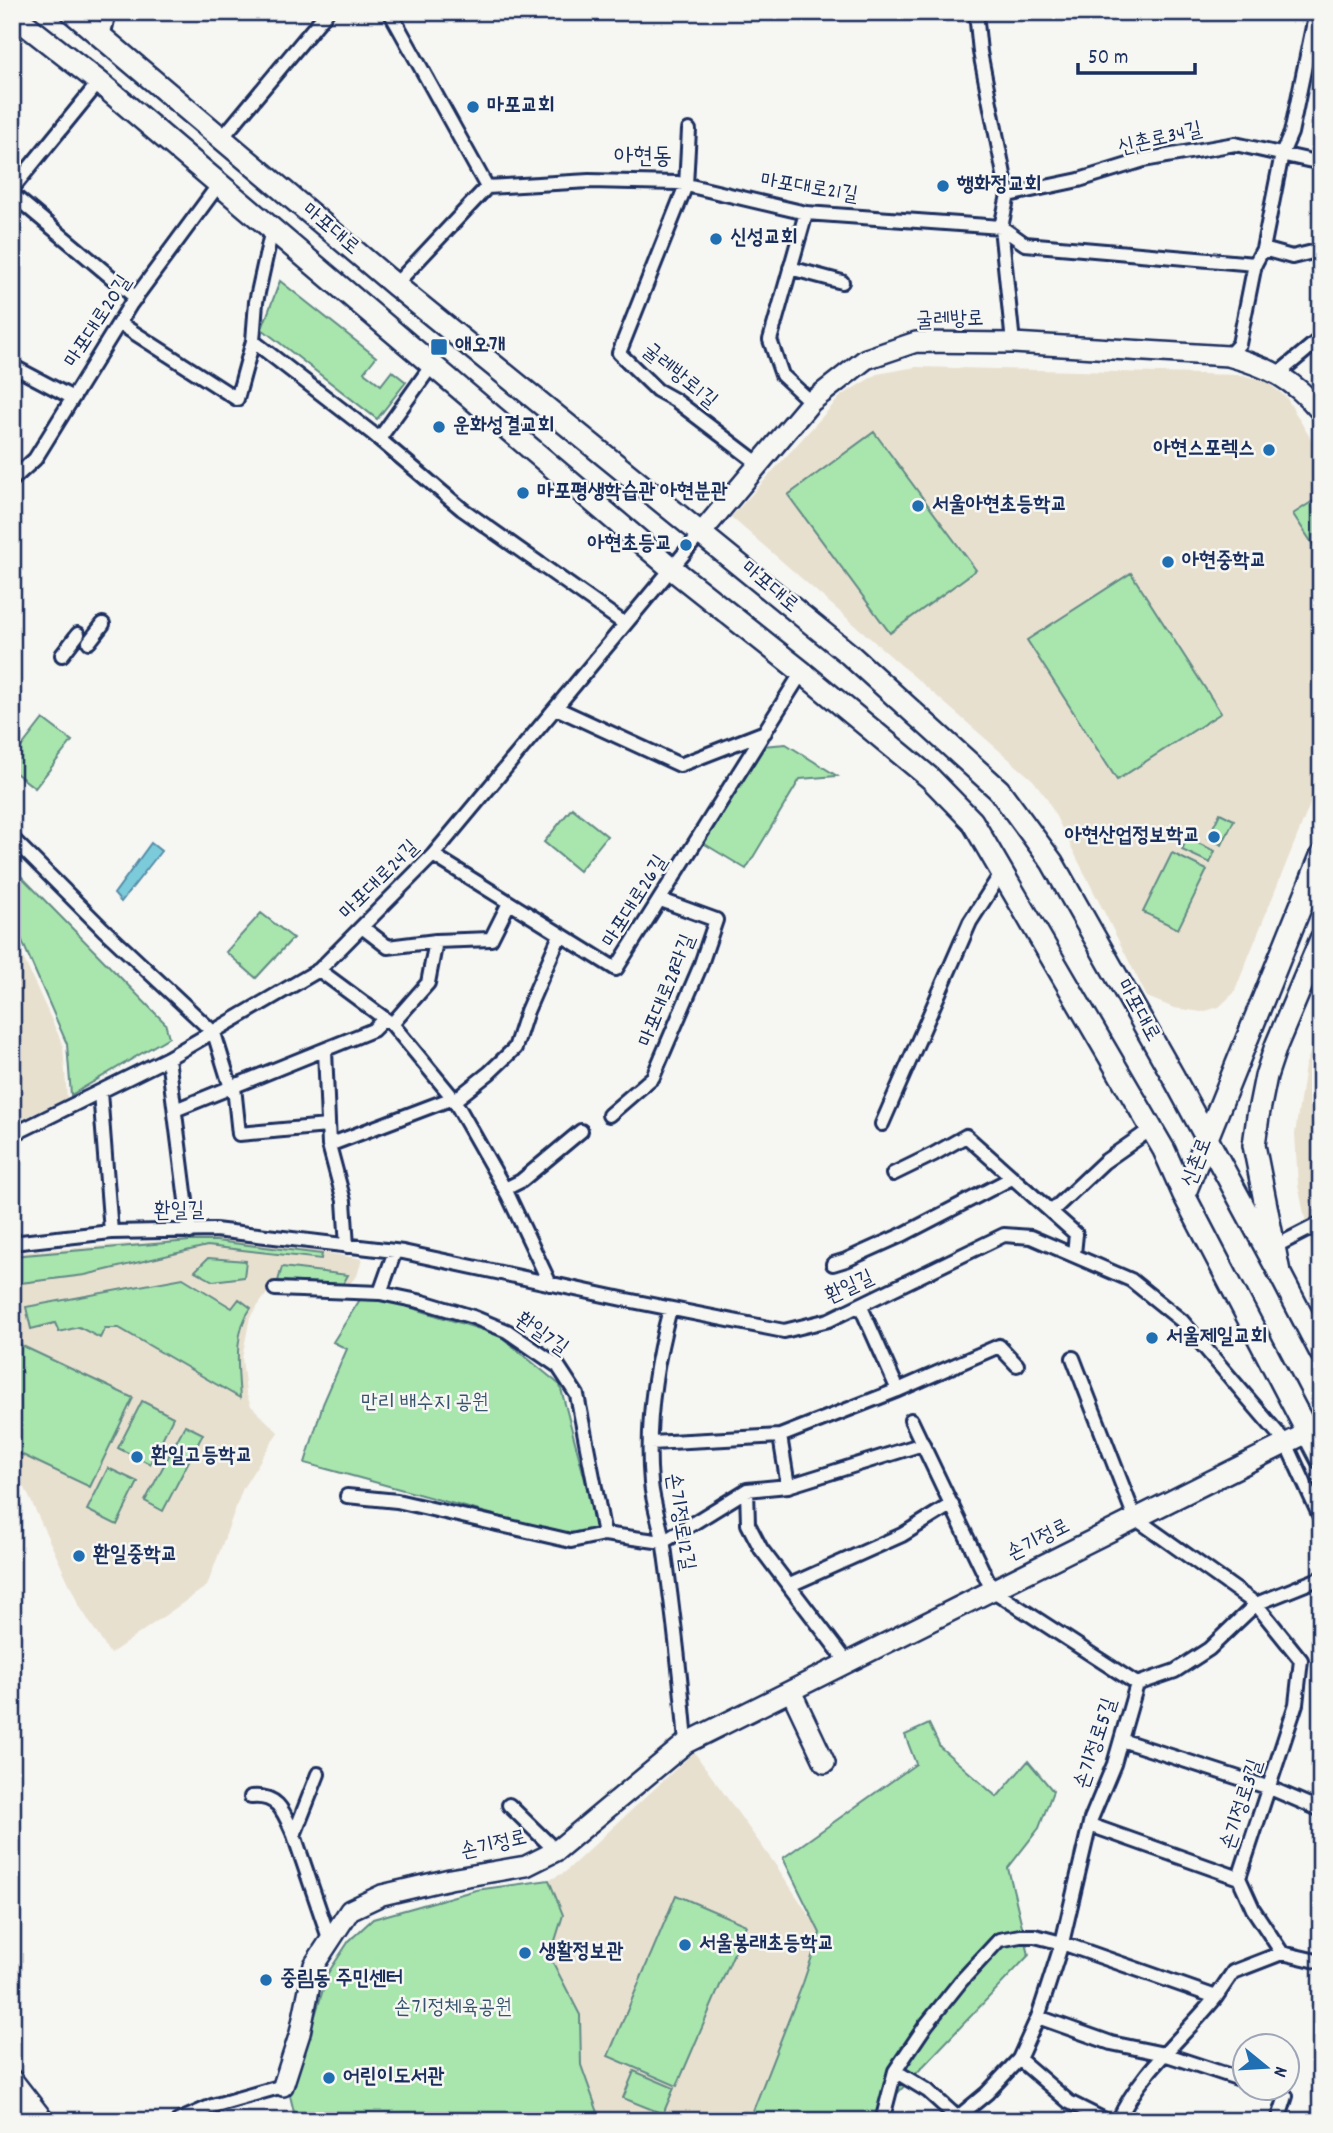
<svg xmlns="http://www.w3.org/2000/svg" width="1333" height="2133" viewBox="0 0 1333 2133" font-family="Dekko,'Poor Story',sans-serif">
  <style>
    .built { fill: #e8e0cf }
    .green { fill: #a8e6ad; stroke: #628a86; stroke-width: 2 }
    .water { fill: #7ccbda; stroke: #558da8; stroke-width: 2 }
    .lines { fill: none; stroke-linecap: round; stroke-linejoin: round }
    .street-casing { stroke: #1b2f5e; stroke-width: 18 }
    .secondary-casing { stroke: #1b2f5e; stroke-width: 24 }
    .primary-casing { stroke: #1b2f5e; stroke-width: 26 }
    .street { stroke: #f6f6f2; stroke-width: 12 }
    .secondary { stroke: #f6f6f2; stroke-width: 19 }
    .primary { stroke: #f6f6f2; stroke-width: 21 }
    .poi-dot { fill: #1f6fb2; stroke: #f6f6f2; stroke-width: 2.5 }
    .labels { text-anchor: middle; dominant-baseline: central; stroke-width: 5; stroke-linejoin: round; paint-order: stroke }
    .poi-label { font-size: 21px; font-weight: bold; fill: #1b2f5e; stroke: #f6f6f2; text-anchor: start }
    .street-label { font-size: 21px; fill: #1b2f5e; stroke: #f6f6f2 }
    .park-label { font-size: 21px; fill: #37546e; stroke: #f6f6f2 }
    .quarter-label { font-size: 24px; fill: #1b2f5e; stroke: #f6f6f2 }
  </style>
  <rect width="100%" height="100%" fill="#f6f6f2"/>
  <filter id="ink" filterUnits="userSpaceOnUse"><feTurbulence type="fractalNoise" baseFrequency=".0143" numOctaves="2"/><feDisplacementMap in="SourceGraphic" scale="14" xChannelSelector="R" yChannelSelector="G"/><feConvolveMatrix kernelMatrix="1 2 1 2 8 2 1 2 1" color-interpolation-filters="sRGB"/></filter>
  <g filter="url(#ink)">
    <!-- built -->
    <path class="built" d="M 916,367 L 1240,375 L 1264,380 L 1286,397 L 1321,456 L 1321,777 L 1234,993 L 1219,1007 L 1202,1012 L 1174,1008 L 1147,997 L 1046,797 L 1033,780 L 731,517 L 842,395 L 877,374 Z
      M 12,933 L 63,1045 L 67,1098 L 12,1124 Z
      M 1321,1025 L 1321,1279 L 1315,1266 L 1298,1185 L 1295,1134 L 1305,1066 Z
      M 216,1237 L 286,1246 L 362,1259 L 357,1276 L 346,1287 L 273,1285 L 250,1317 L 242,1358 L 246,1393 L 251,1406 L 278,1432 L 243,1488 L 207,1586 L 110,1654 L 80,1607 L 25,1488 L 12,1482 L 12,1253 Z
      M 694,1752 L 777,1867 L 821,1933 L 803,1983 L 749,2121 L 601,2121 L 581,2065 L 580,2014 L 550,1957 L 563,1915 L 549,1880 L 564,1873 Z"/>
    <!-- green -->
    <path class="green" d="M 280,281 L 376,357 L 364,372 L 381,385 L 392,371 L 406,382 L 377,419 L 262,329 Z
      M 874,432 L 976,570 L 890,633 L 788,495 Z
      M 1316,499 L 1321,506 L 1321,557 L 1293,514 Z
      M 1131,573 L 1221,713 L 1117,780 L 1027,640 Z
      M 43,719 L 72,741 L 35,788 L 12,770 L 12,759 Z
      M 786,744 L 837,776 L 800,779 L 746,869 L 703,843 L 762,746 Z
      M 572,808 L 607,836 L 579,871 L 544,842 Z
      M 1220,813 L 1234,820 L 1222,845 L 1208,838 Z
      M 1187,838 L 1215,851 L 1210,863 L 1182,850 Z
      M 1172,853 L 1207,870 L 1178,929 L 1143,912 Z
      M 12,867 L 165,1023 L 169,1037 L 71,1095 L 67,1044 L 12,918 Z
      M 261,913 L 293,938 L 256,978 L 226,952 Z
      M 190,1241 L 216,1241 L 322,1254 L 321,1259 L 207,1246 L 85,1275 L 12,1284 L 12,1256 Z
      M 208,1258 L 246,1261 L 244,1277 L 213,1281 L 195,1271 Z
      M 282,1267 L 348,1275 L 343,1284 L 278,1281 Z
      M 183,1278 L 232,1308 L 239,1299 L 251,1308 C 233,1332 238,1370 240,1398 L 119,1328 L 105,1328 L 100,1338 L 79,1327 L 59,1332 L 55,1323 L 31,1329 L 26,1307 Z
      M 361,1298 L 396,1303 L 499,1335 L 560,1385 L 598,1529 L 571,1536 L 305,1463 L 323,1404 L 347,1349 L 333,1342 Z
      M 12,1341 L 133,1398 L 90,1487 L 12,1450 Z
      M 142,1401 L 173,1417 L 150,1464 L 118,1448 Z
      M 185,1425 L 203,1434 L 163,1511 L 145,1501 Z
      M 108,1468 L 138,1482 L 117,1525 L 87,1510 Z
      M 929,1724 L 940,1747 L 997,1797 L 1028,1761 L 1053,1791 L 1039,1828 L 1008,1868 L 1029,1955 L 871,2121 L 749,2121 L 803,1983 L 820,1933 L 783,1858 L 916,1764 L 905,1735 Z
      M 549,1880 L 563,1915 L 550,1957 L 580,2015 L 581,2065 L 601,2121 L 296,2121 L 289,2091 L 299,2069 L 328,1973 L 349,1941 L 373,1919 L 476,1890 Z
      M 676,1895 L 746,1925 L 677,2086 L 608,2056 Z
      M 634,2071 L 674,2088 L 663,2114 L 623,2098 Z"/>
    <!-- water -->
    <path class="water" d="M 151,843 L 161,851 L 121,902 L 114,894 Z"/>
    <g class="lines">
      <!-- street casing -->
      <g class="street-casing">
        <path id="street" d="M 390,12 L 487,187
          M 976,12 L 980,52 L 1008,195 L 1001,227 L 1013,343
          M 103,37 L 109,12
          M 689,130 L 686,185 L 619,353 L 657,390 L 675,400 L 759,464
          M 222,138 L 327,12
          M 12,189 L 99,82
          M 12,194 L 136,298
          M 1008,195 L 1079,180 L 1144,160 L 1235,144 L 1321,163
          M 806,213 L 770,340 L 782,375 L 811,402
          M 1263,249 L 1292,257 L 1321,250
          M 790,268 L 842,282
          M 395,285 L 487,187 L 589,181 L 678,183 L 806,213 L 1001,227 L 1025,244 L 1255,264
          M 119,323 L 237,399 L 253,341 L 256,302 L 272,229
          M 253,341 L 372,433 L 462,509 L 625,624
          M 1228,356 L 1239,344 L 1255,264 L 1263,249 L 1282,154 L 1291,133 L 1316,12
          M 18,369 L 73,398
          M 1279,373 L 1321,338
          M 379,439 L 432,365
          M 12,480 L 35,459 L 130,305 L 219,184
          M 89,642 L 103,624
          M 62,655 L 78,634
          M 556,708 L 680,765 L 765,732
          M 12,838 L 103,929 L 214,1033
          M 433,855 L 616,969 L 802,672
          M 362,927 L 388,947 L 436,941 L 491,939 L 509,903
          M 319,970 L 392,1024 L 453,1098 L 508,1195 L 550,1284
          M 392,1024 L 428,983 L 436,941
          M 214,1033 L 231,1088
          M 325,1050 L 329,1145 L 344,1201 L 347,1246
          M 168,1058 L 190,1232
          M 234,1087 L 239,1134 L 327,1126
          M 100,1092 L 111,1232
          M 455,1100 L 489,1073 L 515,1048 L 527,1011 L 560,935
          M 175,1110 L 373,1030 L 384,1019
          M 609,1115 L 653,1077 L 700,967 L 716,920 L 661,900
          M 882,1124 L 970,922 L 1002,872
          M 12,1135 L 168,1058 L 319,970 L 433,855 L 702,532
          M 329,1145 L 453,1098
          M 893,1174 L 934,1154 L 966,1136 L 1076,1234 L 1074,1254
          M 505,1189 L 521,1181 L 581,1131
          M 1052,1211 L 1104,1162 L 1151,1129
          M 12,1243 L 111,1232 L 215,1230 L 403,1252 L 627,1300 L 784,1331 L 829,1320 L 1004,1235 L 1031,1237 L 1131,1280 L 1182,1321 L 1286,1443 L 1321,1519
          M 1274,1247 L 1321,1223
          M 395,1251 L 380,1293 L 423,1302 L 473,1317 L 507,1331 L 558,1366 L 577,1395 L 604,1534 L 663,1542
          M 833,1264 L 846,1260 L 904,1234 L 1012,1178
          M 275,1289 L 380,1293
          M 860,1305 L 898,1390
          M 670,1309 C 655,1365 646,1425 651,1483 C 653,1505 661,1525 664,1546 C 673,1612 681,1677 686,1743
          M 1073,1358 L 1135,1518 L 1256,1604 L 1301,1660 L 1296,1704 L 1239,1878
          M 911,1420 L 992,1590 L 1137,1684
          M 780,1436 L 788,1486
          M 651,1443 L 780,1436 L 898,1390 L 999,1346 L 1017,1365
          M 747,1490 L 748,1524 L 761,1549 L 847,1662
          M 347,1496 L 397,1501 L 571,1541 L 604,1534
          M 663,1542 L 747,1490 L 788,1486 L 923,1444
          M 790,1585 L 902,1535 L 952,1504
          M 1137,1684 L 1175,1671 L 1209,1649 L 1256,1604 L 1321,1578
          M 1121,1740 L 1270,1788 L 1321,1810
          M 318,1774 L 294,1835 L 330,1941
          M 251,1797 C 279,1794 284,1813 294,1835
          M 509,1805 L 556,1851
          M 1090,1825 L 1239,1878
          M 1239,1878 L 1253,1909 L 1282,1953
          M 1038,2017 L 1111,2043 L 1164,2054 L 1246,2081
          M 1019,2059 L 1069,2102 L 1107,2121
          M 895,2071 L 928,2091 L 961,2121
          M 1265,2088 L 1286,2096 L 1278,2121
          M 958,2117 L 987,2093 L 1019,2059 L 1038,2017 L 1062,1943 L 1091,1819 L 1114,1764 L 1137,1684
          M 178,2121 L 212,2106 L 283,2086
          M 882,2121 L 895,2071 L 926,2025 L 961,1981 L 999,1940 L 1020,1936 L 1035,1936 L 1062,1943 L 1216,1997 L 1233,1972 L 1282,1953 L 1321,1962
          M 1118,2121 C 1141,2070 1182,2039 1216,1997"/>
      </g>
      <!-- secondary casing -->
      <g class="secondary-casing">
        <path id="secondary" d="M 702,532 L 811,402 L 866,359 L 916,342 L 1013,343 L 1228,356 C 1269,367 1293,379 1321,412
          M 791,1691 L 825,1763
          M 283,2086 L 300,2033 L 314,1965 L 350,1910 L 382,1895 L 450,1879 L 526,1866 L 556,1851 L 686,1743 L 1307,1433"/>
      </g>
      <!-- primary casing -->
      <g class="primary-casing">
        <path id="primary" d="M 72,12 L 395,285 L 849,654 L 999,790 L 1052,862 L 1173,1076 L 1279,1272
          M 12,14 L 99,82 L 676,572 L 802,672 L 930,778 L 972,821 L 1164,1150 L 1184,1195 L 1321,1458
          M 1321,939 L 1276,1046 L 1266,1076 L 1258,1116 L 1254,1145 L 1279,1272 L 1321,1353
          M 1184,1195 L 1321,856
          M 12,2081 L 43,2121
          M 12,2101 L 20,2121"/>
      </g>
      <!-- street -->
      <use href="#street" class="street"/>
      <!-- secondary -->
      <use href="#secondary" class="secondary"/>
      <!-- primary -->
      <use href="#primary" class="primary"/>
    </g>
  </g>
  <!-- markers -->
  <g class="poi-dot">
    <circle cx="473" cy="107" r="7"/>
    <circle cx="943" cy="186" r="7"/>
    <circle cx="716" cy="239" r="7"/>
    <rect x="430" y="338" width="18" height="18" rx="3.5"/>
    <circle cx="439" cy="427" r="7"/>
    <circle cx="1269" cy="450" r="7"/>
    <circle cx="523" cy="493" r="7"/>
    <circle cx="918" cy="506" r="7"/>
    <circle cx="686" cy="545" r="7"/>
    <circle cx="1168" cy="562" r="7"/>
    <circle cx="1214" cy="837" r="7"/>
    <circle cx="1152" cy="1338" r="7"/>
    <circle cx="137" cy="1457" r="7"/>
    <circle cx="79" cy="1556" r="7"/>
    <circle cx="685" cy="1945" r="7"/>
    <circle cx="525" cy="1953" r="7"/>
    <circle cx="266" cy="1980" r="7"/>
    <circle cx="329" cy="2078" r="7"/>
  </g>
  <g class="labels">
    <!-- poi labels -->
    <g class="poi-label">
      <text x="487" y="107">마포교회</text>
      <text x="957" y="186">행화정교회</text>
      <text x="730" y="239">신성교회</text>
      <text x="455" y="347">애오개</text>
      <text x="453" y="427">운화성결교회</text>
      <text x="1255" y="450" text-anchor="end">아현스포렉스</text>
      <text x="537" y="493">마포평생학습관 아현분관</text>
      <text x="932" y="506">서울아현초등학교</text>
      <text x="672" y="545" text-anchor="end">아현초등교</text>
      <text x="1182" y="562">아현중학교</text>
      <text x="1200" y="837" text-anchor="end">아현산업정보학교</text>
      <text x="1166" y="1338">서울제일교회</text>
      <text x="151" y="1457">환일고등학교</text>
      <text x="93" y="1556">환일중학교</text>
      <text x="699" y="1945">서울봉래초등학교</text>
      <text x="539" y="1953">생활정보관</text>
      <text x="280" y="1980">중림동 주민센터</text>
      <text x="343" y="2078">어린이도서관</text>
    </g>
    <!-- street labels -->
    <g class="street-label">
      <text transform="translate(1160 140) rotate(-13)">신촌로34길</text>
      <text transform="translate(809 189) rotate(9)">마포대로21길</text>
      <text transform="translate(330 230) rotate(40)">마포대로</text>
      <text transform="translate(950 321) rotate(-2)">굴레방로</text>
      <text transform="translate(99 322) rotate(-57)">마포대로20길</text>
      <text transform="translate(679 377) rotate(39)">굴레방로1길</text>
      <text transform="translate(769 588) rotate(40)">마포대로</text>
      <text transform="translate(380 881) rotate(-45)">마포대로24길</text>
      <text transform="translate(636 902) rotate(-58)">마포대로26길</text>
      <text transform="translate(668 991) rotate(-68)">마포대로28라길</text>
      <text transform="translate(1137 1011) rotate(61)">마포대로</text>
      <text transform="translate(1198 1163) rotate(-69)">신촌로</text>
      <text transform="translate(179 1212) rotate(-1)">환일길</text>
      <text transform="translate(850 1288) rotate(-25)">환일길</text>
      <text transform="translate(541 1335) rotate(35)">환일7길</text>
      <text transform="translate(679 1522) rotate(81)">손기정로12길</text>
      <text transform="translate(1039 1541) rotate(-27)">손기정로</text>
      <text transform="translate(1097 1744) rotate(-72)">손기정로5길</text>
      <text transform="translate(1243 1805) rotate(-72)">손기정로3길</text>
      <text transform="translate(494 1846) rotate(-13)">손기정로</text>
    </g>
    <!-- park labels -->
    <g class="park-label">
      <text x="425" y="1404">만리 배수지 공원</text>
      <text x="453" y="2009">손기정체육공원</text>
    </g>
    <!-- quarter labels -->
    <g class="quarter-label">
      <text x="643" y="158">아현동</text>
    </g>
  </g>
  <!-- margin -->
  <rect width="1333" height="2133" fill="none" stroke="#f6f6f2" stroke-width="42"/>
  <rect x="21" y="21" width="1291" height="2091" fill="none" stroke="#1b2f5e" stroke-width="2.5" filter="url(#ink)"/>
  <!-- north arrow -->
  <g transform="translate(1266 2067) rotate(108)"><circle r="33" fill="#f6f6f2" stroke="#9ea6b7" stroke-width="2"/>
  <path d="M0-5L12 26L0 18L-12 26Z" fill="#1f6fb2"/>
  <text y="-10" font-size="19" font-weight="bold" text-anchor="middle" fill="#1b2f5e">N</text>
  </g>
  <!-- scale -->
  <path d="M1078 63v10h117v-10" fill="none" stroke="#1b2f5e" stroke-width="3.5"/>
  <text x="1088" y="63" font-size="21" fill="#1b2f5e" stroke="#f6f6f2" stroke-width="5" paint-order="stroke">50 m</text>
</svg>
